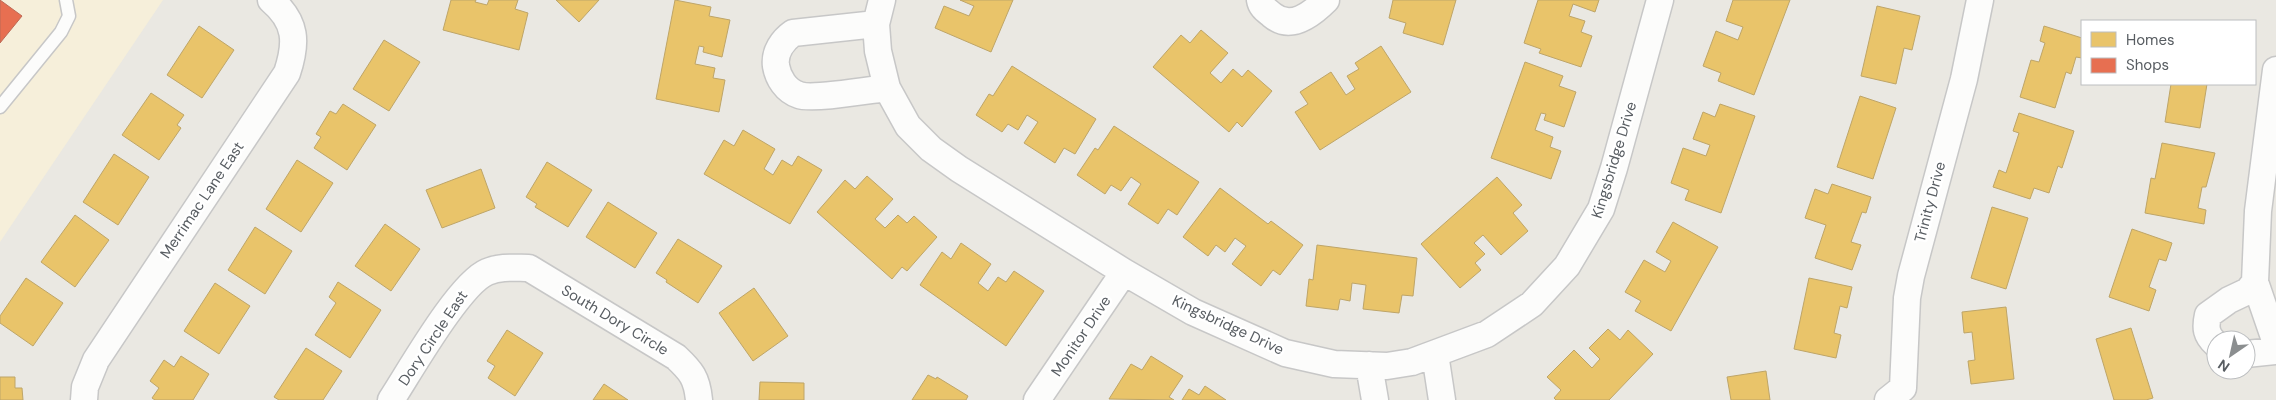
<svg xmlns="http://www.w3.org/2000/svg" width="2276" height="400" viewBox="0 0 2276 400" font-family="'DM Sans',sans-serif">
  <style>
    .commercial { fill: #f6efda }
    .homes { fill: #e9c46a; stroke: #bea568 }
    .shops { fill: #e76f51; stroke: #bc6a56 }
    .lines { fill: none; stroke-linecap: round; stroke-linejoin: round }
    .lane-casing { stroke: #c7c7c7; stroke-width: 15 }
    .street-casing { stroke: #c7c7c7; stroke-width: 29 }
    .lane { stroke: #fcfcfb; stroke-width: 12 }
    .street { stroke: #fcfcfb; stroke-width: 26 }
    .labels { text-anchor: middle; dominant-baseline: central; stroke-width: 5; stroke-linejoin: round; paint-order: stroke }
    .street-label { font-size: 15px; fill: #585d62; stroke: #fff }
  </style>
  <rect width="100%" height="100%" fill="#eae8e2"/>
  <!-- commercial -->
  <path class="commercial" d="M 0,0 L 163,0 L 0,242 Z"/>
  <!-- homes -->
  <path class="homes" d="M 451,0 L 476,0 L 475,2 L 487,5 L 489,0 L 518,0 L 515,9 L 528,13 L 519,50 L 443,30 Z
    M 556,0 L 599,0 L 579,22 Z
    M 675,0 L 711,7 L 709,16 L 730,20 L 722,57 L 703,52 L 704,47 L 699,46 L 695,64 L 715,68 L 713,78 L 725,80 L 719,112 L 656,99 Z
    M 960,0 L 1013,0 L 991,52 L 935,28 L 944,6 L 969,16 L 974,6 Z
    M 1393,0 L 1456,0 L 1443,45 L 1403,33 L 1406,23 L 1389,18 Z
    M 1538,0 L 1599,0 L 1595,12 L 1573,4 L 1569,16 L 1585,21 L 1581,32 L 1592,36 L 1581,67 L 1539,53 L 1541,49 L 1524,43 Z
    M 1733,0 L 1790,0 L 1754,95 L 1718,81 L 1721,73 L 1703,66 L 1716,31 L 1738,40 L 1743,27 L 1726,21 Z
    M 1877,6 L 1920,16 L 1912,50 L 1904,48 L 1896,84 L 1861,76 Z
    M 199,26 L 234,50 L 202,98 L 167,75 Z
    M 2044,26 L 2082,38 L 2082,58 L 2076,57 L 2071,74 L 2066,72 L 2055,108 L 2020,97 L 2031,60 L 2039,62 L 2045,43 L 2040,41 Z
    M 1201,30 L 1228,53 L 1210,73 L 1221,83 L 1233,69 L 1242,77 L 1248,70 L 1272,91 L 1242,127 L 1237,122 L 1229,132 L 1153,67 L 1181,35 L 1190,43 Z
    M 384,40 L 420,62 L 389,111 L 353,89 Z
    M 1381,46 L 1411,92 L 1320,150 L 1295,112 L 1308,104 L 1300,92 L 1331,72 L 1346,95 L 1355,89 L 1347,76 L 1359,69 L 1355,63 Z
    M 1525,62 L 1563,76 L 1559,86 L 1576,92 L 1564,127 L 1544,120 L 1546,114 L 1541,113 L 1535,130 L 1553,137 L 1550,147 L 1561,151 L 1551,179 L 1491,158 Z
    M 1012,66 L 1096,119 L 1075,154 L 1064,148 L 1055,163 L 1024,143 L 1038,122 L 1027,115 L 1018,130 L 1008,124 L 1002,132 L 976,115 L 989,94 L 993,96 Z
    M 2171,84 L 2207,84 L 2200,128 L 2165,122 Z
    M 151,93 L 184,115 L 177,125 L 181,128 L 159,160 L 122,135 Z
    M 1860,96 L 1896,108 L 1873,179 L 1837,167 Z
    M 343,104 L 376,125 L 347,170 L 314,148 L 321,137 L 316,134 L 330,111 L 336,114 Z
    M 1720,104 L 1755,116 L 1721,213 L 1685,200 L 1689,190 L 1671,183 L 1683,148 L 1706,156 L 1710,145 L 1693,139 L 1703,112 L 1715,117 Z
    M 2019,113 L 2074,131 L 2062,168 L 2058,166 L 2049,193 L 2034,188 L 2030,199 L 1993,187 L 1999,170 L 2006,173 L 2019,133 L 2013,131 Z
    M 1114,126 L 1199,182 L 1177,215 L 1168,209 L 1158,224 L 1128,204 L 1141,184 L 1131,177 L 1121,191 L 1111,185 L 1105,194 L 1077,175 L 1095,148 L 1098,150 Z
    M 743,130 L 775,149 L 764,169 L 773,175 L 782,160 L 792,166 L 798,156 L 822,170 L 790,224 L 704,174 L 724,140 L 734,146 Z
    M 2162,143 L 2215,153 L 2206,187 L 2202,187 L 2198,208 L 2206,210 L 2204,224 L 2145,213 L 2151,178 L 2155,179 Z
    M 114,154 L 149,177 L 118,225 L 83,202 Z
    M 297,160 L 333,183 L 301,232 L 266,209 Z
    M 547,162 L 592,190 L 568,227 L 535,207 L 537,204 L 526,197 Z
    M 481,169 L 495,208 L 442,228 L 426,190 Z
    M 867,176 L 893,199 L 875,219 L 885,228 L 898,215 L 907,223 L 914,216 L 937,237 L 907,271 L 902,267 L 892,279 L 817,212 L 845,180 L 855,189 Z
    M 1497,177 L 1522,205 L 1513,213 L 1528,231 L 1501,255 L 1483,235 L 1474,243 L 1485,254 L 1475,263 L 1481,270 L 1460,288 L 1421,244 Z
    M 1832,184 L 1871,197 L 1866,213 L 1862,212 L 1851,242 L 1861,245 L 1852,270 L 1815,258 L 1826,225 L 1805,218 L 1815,189 L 1828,194 Z
    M 1220,188 L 1268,224 L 1271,221 L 1303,245 L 1280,275 L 1273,270 L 1261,286 L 1232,264 L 1246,246 L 1235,238 L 1225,252 L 1216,245 L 1208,256 L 1183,237 Z
    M 608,202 L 657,233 L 635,268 L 586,237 Z
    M 1992,207 L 2028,218 L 2006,289 L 1971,278 Z
    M 75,215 L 109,240 L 75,287 L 41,262 Z
    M 1673,222 L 1718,247 L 1671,331 L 1635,311 L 1641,301 L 1625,292 L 1644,260 L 1665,272 L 1671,261 L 1656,252 Z
    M 385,224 L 420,249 L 391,291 L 355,266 Z
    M 255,227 L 292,251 L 265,294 L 228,270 Z
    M 2132,229 L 2172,243 L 2166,261 L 2159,259 L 2149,287 L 2156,290 L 2149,311 L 2109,297 Z
    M 678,239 L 722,266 L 698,303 L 666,282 L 667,280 L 656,273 Z
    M 961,243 L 991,264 L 978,283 L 988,291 L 998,277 L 1006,282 L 1014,271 L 1044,291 L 1006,346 L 920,285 L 942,252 L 951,259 Z
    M 1317,245 L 1417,258 L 1413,296 L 1402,295 L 1399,313 L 1363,309 L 1366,285 L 1352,283 L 1350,301 L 1340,299 L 1338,310 L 1306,306 L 1309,279 L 1313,280 Z
    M 26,278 L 63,303 L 33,346 L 0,323 L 0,316 Z
    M 1809,278 L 1852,287 L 1847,308 L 1840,306 L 1834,333 L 1841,335 L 1836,358 L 1794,349 Z
    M 338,282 L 381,310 L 350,358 L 315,335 L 336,303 L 329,297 Z
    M 215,283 L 250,306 L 219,354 L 184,331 Z
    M 754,288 L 788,336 L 753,361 L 719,313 Z
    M 2006,307 L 2014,379 L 1971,384 L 1968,361 L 1975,360 L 1972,332 L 1964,333 L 1962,312 Z
    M 2131,328 L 2153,398 L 2146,400 L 2114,400 L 2096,339 Z
    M 1608,329 L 1620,340 L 1628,330 L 1653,354 L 1609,400 L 1556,400 L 1554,398 L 1561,390 L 1547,377 L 1574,350 L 1592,368 L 1600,359 L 1589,348 Z
    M 507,330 L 543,353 L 515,396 L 488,378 L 495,366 L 487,361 Z
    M 306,348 L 342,371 L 323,400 L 279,400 L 274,397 Z
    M 181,356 L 209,374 L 193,400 L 155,400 L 152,398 L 159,388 L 150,381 L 164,360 L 174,367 Z
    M 1151,356 L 1183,376 L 1169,397 L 1174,400 L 1109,399 L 1131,364 L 1142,370 Z
    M 1766,371 L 1770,400 L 1731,400 L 1727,377 Z
    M 928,375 L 936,379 L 937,377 L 968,396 L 966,400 L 912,400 Z
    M 0,377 L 15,377 L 15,388 L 22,388 L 23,400 L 0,400 Z
    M 760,382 L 804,383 L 804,400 L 759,400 Z
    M 604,384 L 628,400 L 593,400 Z
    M 1205,386 L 1226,400 L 1182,400 L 1189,389 L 1199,395 Z"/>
  <!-- shops -->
  <path class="shops" d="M 0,0 L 22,16 L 0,43 Z"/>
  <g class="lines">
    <!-- lane casing -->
    <g class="lane-casing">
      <path id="lane" d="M 0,107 L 61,32 L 69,16 L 66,0"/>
    </g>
    <!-- street casing -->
    <g class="street-casing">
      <path id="street" d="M 882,0 L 876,24 L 878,51 L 887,88 L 908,126 L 931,149 L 959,169 L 1124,272 L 1193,312 L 1285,353 L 1334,364 L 1387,366 L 1412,362 L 1487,334 L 1532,304 L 1567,266 L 1601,209 L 1614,168 L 1660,0
        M 1260,0 C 1261,7 1266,10 1272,15 C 1291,31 1312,14 1326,0
        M 876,24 L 793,33 C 783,40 774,52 776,66 C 778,78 786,91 799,95 C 812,100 870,90 887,88
        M 2255,282 L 2276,343
        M 2216,344 C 2206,335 2205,328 2208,315 L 2229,300 L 2248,291 L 2255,282 L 2258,211 L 2276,70
        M 1435,354 L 1442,400
        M 2246,354 L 2276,351
        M 1369,365 L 1375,400
        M 84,400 L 85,387 L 96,360 L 287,73 C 297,43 297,22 271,0
        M 391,400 C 410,371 459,284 487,272 C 501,266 515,268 529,268 L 676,357 C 691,371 697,378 699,400
        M 1037,400 L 1124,272
        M 1888,400 L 1903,388 L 1907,298 L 1911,276 L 1964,79 L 1980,0"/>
    </g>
    <!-- lane -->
    <use href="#lane" class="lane"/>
    <!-- street -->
    <use href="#street" class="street"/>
  </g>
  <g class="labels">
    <!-- street labels -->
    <g class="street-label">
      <text transform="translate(1614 160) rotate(-73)">Kingsbridge Drive</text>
      <text transform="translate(202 200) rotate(-56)">Merrimac Lane East</text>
      <text transform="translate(1930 202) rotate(-75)">Trinity Drive</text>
      <text transform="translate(615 320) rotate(31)">South Dory Circle</text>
      <text transform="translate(1228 325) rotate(25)">Kingsbridge Drive</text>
      <text transform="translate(1081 336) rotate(-56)">Monitor Drive</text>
      <text transform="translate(433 338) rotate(-56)">Dory Circle East</text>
    </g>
  </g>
  <!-- legend -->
  <rect x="2081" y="20" width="175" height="65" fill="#ffffff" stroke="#bcbec0"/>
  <rect x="2091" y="32" width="25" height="15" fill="#e9c46a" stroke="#bcbec0"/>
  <text x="2126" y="45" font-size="15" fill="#585d62">Homes</text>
  <rect x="2091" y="58" width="25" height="15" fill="#e76f51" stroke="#bcbec0"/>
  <text x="2126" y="70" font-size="15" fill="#585d62">Shops</text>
  <!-- north arrow -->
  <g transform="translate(2231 355) rotate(214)"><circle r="24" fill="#ffffff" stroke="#bcbec0"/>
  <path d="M0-4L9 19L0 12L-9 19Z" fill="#8b8e8f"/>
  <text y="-8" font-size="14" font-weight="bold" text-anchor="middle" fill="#585d62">N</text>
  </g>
</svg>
